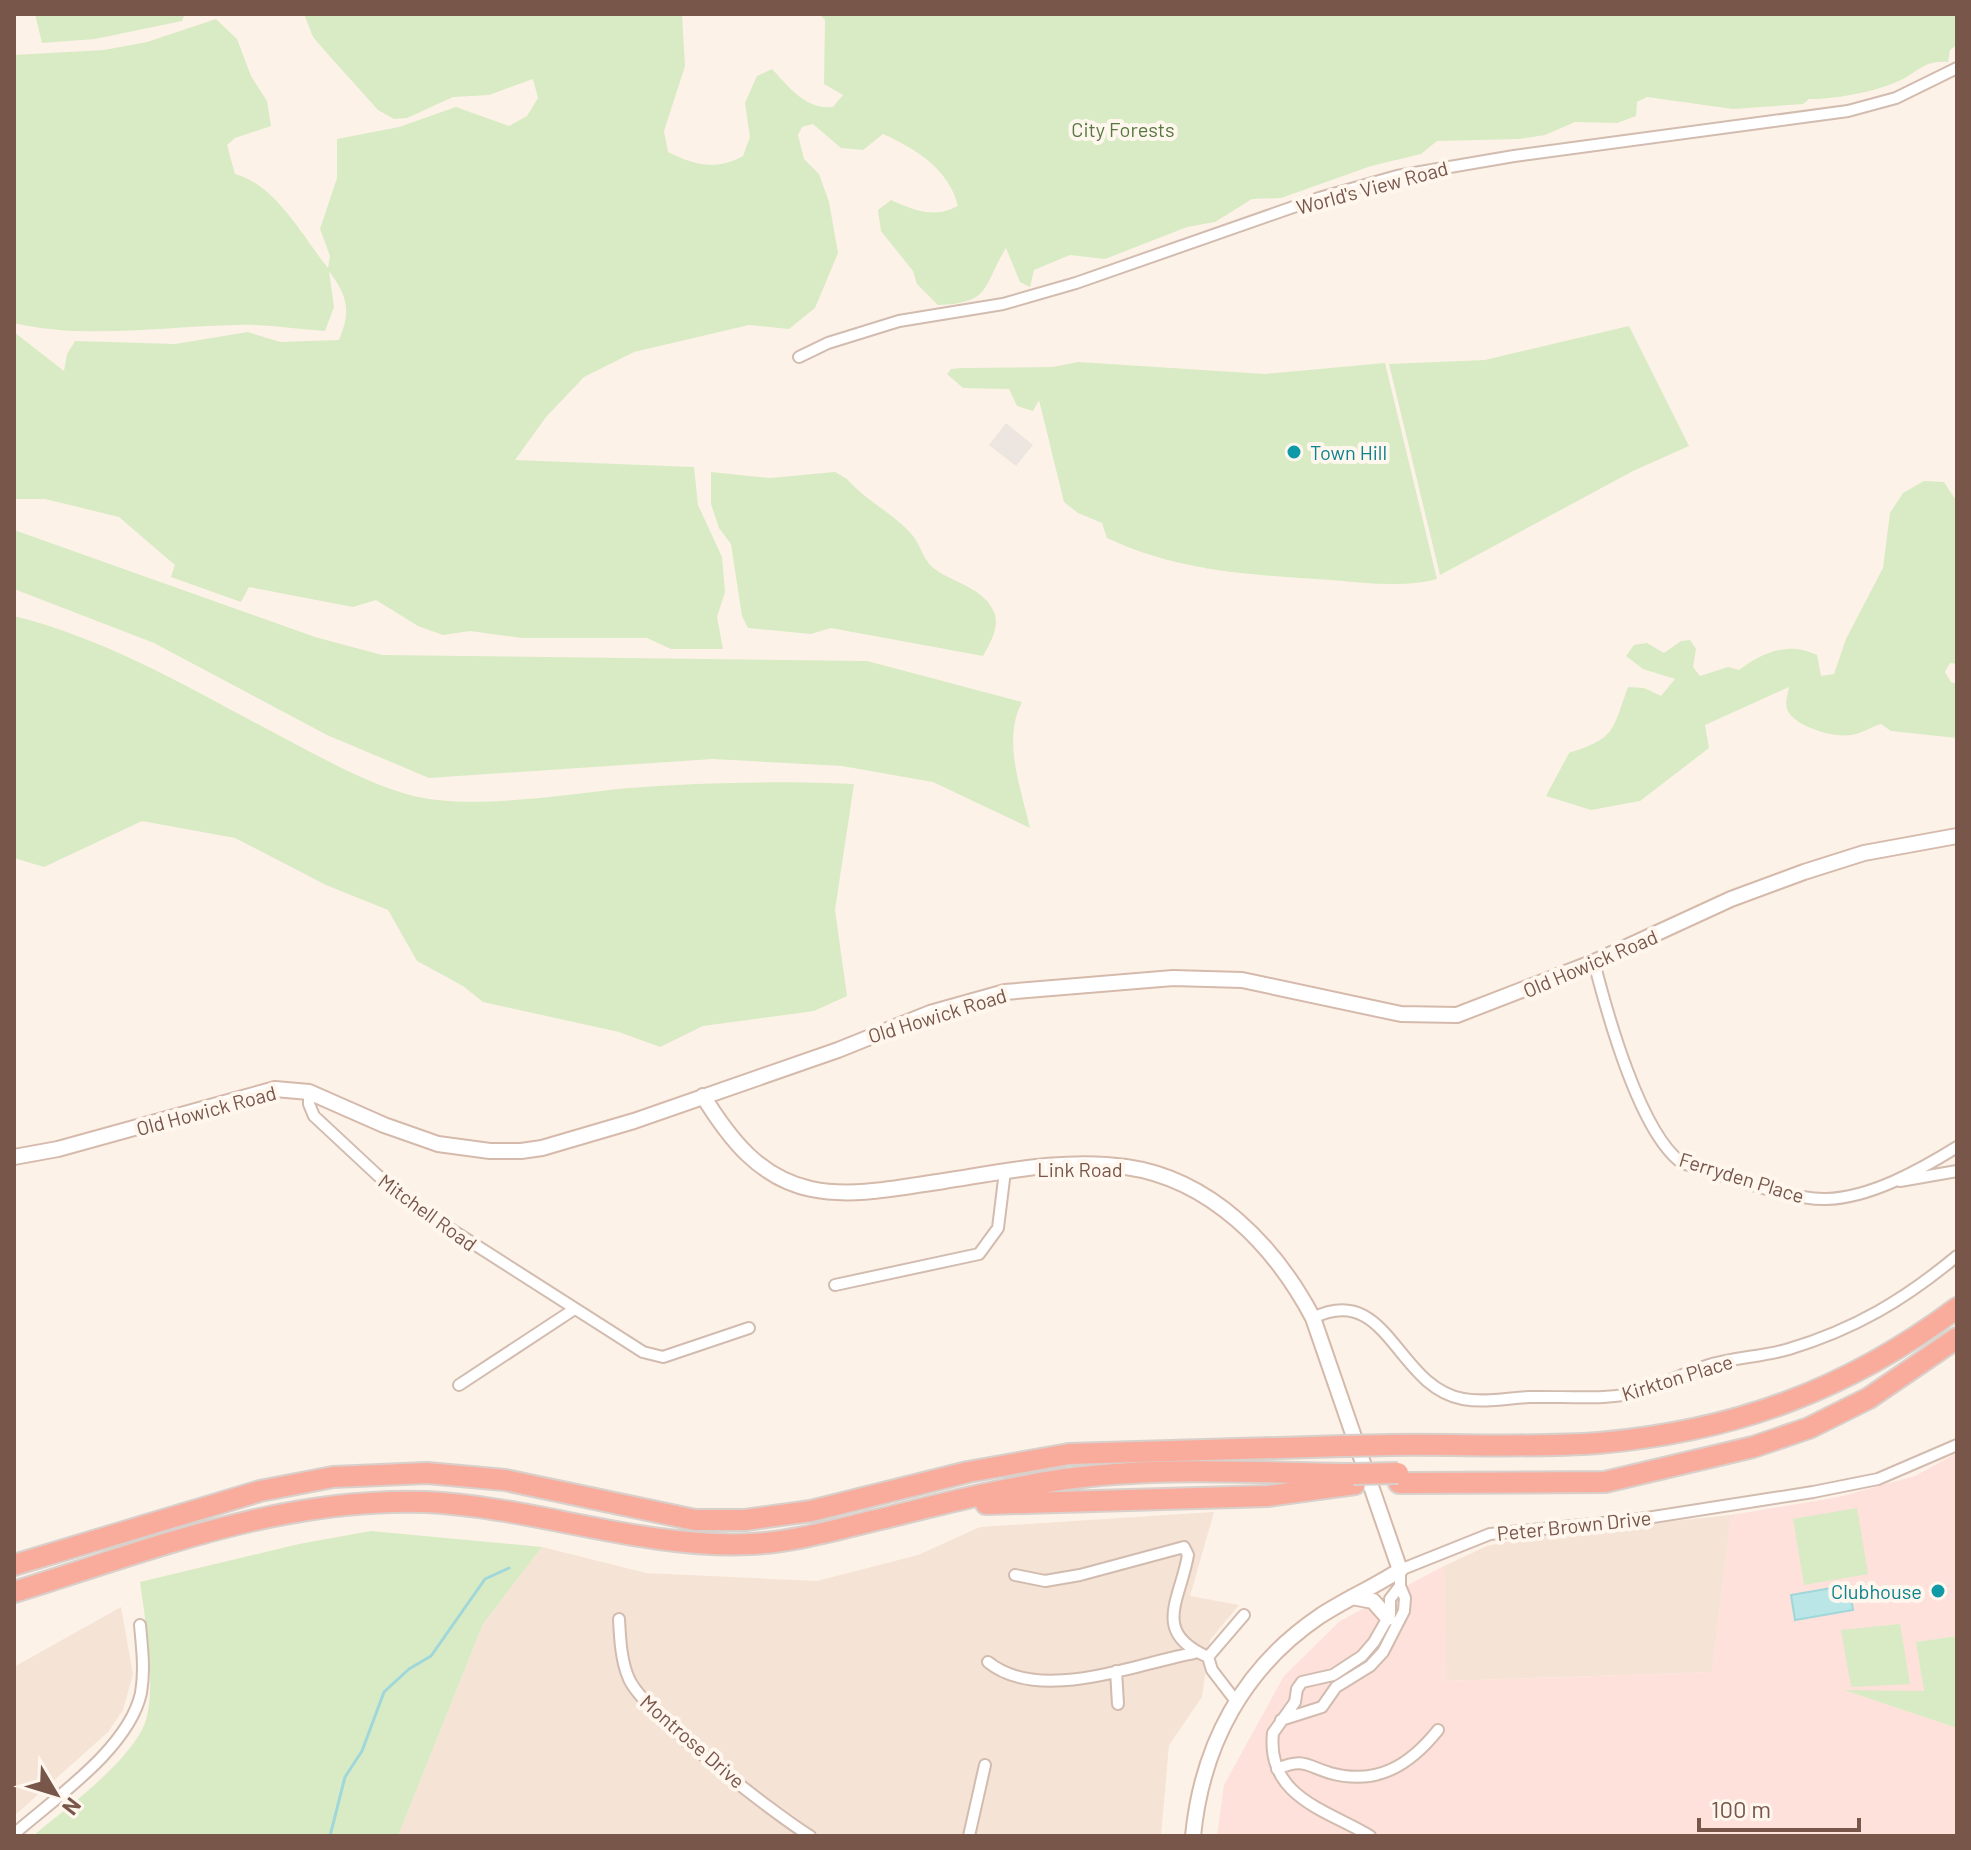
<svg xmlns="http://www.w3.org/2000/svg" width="1971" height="1850" viewBox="0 0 1971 1850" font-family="Barlow,sans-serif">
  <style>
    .residential { fill: #f5e3d5 }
    .commercial { fill: #fde1da }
    .industrial { fill: #ede5e0 }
    .green { fill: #d8ebc4 }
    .water { fill: #bae6e8; stroke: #a0d7da; stroke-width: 2 }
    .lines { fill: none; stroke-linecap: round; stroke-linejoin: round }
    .stream { stroke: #a0d7da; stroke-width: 3 }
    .street-casing { stroke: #d2bbaf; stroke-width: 14 }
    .secondary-casing { stroke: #d5baac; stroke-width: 18 }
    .highway-casing { stroke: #d9d0cc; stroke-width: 24 }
    .street { stroke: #fff; stroke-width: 10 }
    .secondary { stroke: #fff; stroke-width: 14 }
    .highway { stroke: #f9ab9c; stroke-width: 20 }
    .highway-bridge-casing { stroke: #d9d0cc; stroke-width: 24; stroke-linecap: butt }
    .highway-bridge { stroke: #f9ab9c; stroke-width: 20 }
    .culture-dot { fill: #0f9aa8; stroke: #fff7ee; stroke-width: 3 }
    .labels { text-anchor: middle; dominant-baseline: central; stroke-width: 8; stroke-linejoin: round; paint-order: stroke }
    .park-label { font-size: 20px; fill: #55783f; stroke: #fff7ee }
    .street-label { font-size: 20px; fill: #78564a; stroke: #fff7ee }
    .culture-label { font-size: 20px; fill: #0d838f; stroke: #fff7ee; text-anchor: start }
  </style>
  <rect width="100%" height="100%" fill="#fdf2e7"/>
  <!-- residential -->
  <path class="residential" d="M 1214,1512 L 1190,1596 L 1239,1605 L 1210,1640 L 1202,1697 L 1169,1745 L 1161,1836 L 398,1836 L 483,1624 L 542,1547 L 646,1573 L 817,1581 L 918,1555 L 980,1527 Z
    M 1731,1515 L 1712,1672 L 1446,1681 L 1444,1566 L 1487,1546 L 1540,1535 Z
    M 121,1607 L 133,1674 L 123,1710 L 108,1732 L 14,1816 L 14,1667 Z"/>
  <!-- commercial -->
  <path class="commercial" d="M 1957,1453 L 1957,1636 L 1917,1642 L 1924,1691 L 1847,1691 L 1957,1728 L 1957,1836 L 1217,1836 L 1224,1785 L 1284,1676 L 1340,1621 L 1444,1566 L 1447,1681 L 1712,1672 L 1731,1515 L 1839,1497 L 1915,1476 Z"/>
  <!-- industrial -->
  <path class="industrial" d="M 1006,423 L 1033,445 L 1016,466 L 989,445 Z"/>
  <!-- green -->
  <path class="green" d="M 35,14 L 185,14 L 182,21 L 95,39 L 42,43 Z
    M 304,14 L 682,14 L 685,66 L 664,131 L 668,152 C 694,165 716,171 743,156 L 750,137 L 745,103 L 757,76 L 772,69 C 790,88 806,110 833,107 L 843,95 L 824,84 L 825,20 L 820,14 L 1957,14 L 1957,45 L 1950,50 L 1948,62 C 1928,61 1924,66 1908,76 C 1887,90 1834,100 1809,99 L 1803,104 L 1733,109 L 1647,97 L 1637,102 L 1636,116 L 1617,123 L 1575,122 L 1545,135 L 1519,139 L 1437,141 L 1421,154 L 1371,166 L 1281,198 L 1252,199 L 1215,222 L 1187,227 L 1105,259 L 1070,255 L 1034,270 L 1030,287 L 1020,282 L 1006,248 C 982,287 992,303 938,305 L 917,284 L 913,271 L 881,231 L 878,210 L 891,200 C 914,210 933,219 958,206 C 949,169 916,149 883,134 L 863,150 L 841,148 L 813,124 L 802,127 L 798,135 L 804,159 L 819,174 L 829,202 L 838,253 L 815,308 L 789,329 L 749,325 L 634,352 L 584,377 L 546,417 L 515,460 L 694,467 L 698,505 L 722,557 L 725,592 L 717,617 L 723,649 L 671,649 L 647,638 L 522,638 L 470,631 L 443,635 L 418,626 L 376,600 L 353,607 L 249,587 L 241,602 L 171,577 L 175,565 L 119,517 L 45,499 L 14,499 L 14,332 L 64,371 L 67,354 L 75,341 L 175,344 L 248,332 L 280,342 L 339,340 C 351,311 348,297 329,271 L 334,307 L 325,331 C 296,329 266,324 238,325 C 164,326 86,340 14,323 L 14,55 L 104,50 L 147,42 L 216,19 L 237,39 L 251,76 L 267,101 L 271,126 L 235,138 L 227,145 L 235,174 C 276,185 302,236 328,268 L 330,256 L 320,229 L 337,178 L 337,139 L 399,127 L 456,107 L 509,126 L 527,116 L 538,98 L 533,79 L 489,95 L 453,97 L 407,118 L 394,119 L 378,110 L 325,51 L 313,37 Z
    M 1629,326 L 1689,446 L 1633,471 L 1440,575 L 1389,364 L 1485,360 Z
    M 1078,362 L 1265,374 L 1385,363 L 1437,579 C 1404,588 1365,583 1331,580 C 1253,575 1179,572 1107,538 L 1102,523 L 1078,513 L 1064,502 L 1039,400 L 1033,411 L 1017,406 L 1009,389 L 963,388 L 947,374 L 951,369 L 962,368 L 1053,367 Z
    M 711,472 L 770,478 L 835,472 L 847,479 C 866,501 895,514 913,536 C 921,546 922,557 932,567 C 951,583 986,587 995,615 C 999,629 989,645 983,656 L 831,628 L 811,634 L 748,628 L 742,616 L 731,544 L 719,528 L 711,504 Z
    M 1924,481 L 1944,482 L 1957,502 L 1957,664 L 1950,663 L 1945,672 L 1951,682 L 1957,684 L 1957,738 L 1891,731 L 1881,724 C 1871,727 1861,734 1851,735 C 1834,738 1796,727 1788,711 C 1784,703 1788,694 1789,687 L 1705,725 L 1709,748 L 1640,801 L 1591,810 L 1546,796 L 1569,753 C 1616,738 1612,731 1628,687 L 1644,688 L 1661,696 L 1675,679 L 1643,669 L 1626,656 L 1634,645 L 1647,643 L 1664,653 L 1681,641 L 1690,640 L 1696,649 L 1693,667 L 1700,676 L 1728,667 L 1739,670 C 1763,652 1789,641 1817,655 L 1821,676 L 1834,674 L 1846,639 L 1883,568 L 1890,513 L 1903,493 Z
    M 14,530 L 315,637 L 382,655 L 867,661 L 1022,702 C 1002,740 1021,788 1030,828 L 933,782 L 842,766 L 713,759 L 429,778 L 327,735 L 154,643 L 14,589 Z
    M 14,616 C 111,640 196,692 284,738 C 324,759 363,781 406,794 C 467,812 564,794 629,788 C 703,782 779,781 854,784 L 835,910 L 847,996 L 814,1011 L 703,1026 L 660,1047 L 619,1032 L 483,1002 L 463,986 L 417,961 L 388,910 L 326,885 L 235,838 L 142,821 L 44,867 L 14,858 Z
    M 1857,1508 L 1868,1574 L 1804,1585 L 1793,1519 Z
    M 371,1531 L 542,1547 L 483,1624 L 398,1836 L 33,1836 C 66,1808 130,1762 145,1723 C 157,1689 145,1618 140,1582 L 299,1544 Z
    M 1900,1624 L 1910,1684 L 1851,1687 L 1841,1630 Z
    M 1957,1636 L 1957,1728 L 1844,1690 L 1924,1691 L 1916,1642 Z"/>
  <!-- water -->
  <path class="water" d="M 1849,1585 L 1853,1610 L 1795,1620 L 1791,1595 Z"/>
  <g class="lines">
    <!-- stream -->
    <path class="stream" d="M 330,1836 L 345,1777 L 362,1751 L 384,1692 L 409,1669 L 431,1656 L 485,1579 L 509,1568"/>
    <!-- street casing -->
    <g class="street-casing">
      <path id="street" d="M 799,357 L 828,343 L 899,321 L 1003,304 L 1076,283 L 1319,198 L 1397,176 L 1514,156 L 1848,111 L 1896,98 L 1957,68
        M 1594,962 C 1607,1013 1640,1133 1682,1163 C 1720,1174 1788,1200 1826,1199 C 1870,1198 1920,1170 1957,1147
        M 309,1092 L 309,1104 L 314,1116 L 402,1198 L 643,1352 L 663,1357 L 749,1328
        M 1900,1181 L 1957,1171
        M 835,1285 L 979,1254 L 998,1228 L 1005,1171
        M 1313,1318 C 1388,1281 1396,1387 1463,1399 C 1485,1403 1507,1398 1529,1397 C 1568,1396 1606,1401 1644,1391 C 1665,1385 1684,1372 1706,1366 C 1733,1357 1762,1357 1789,1349 C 1855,1329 1904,1300 1957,1256
        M 459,1385 L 573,1310
        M 1015,1575 L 1045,1581 L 1080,1575 L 1184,1547 L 1188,1555 C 1180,1601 1151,1632 1208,1657
        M 619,1619 C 620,1639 621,1661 629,1679 C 646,1715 773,1813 810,1836
        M 988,1662 C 1040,1704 1134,1664 1194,1653
        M 1116,1671 L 1118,1704
        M 1235,1700 L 1212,1670 L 1208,1657 L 1244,1615
        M 1281,1720 L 1322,1707 L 1336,1687 L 1370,1666 L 1383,1652 L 1404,1611 L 1405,1598 L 1400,1586
        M 1277,1769 C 1303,1758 1305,1765 1330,1773 C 1377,1786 1410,1765 1438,1730
        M 14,1834 C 55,1798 129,1748 141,1693 C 145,1670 142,1647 140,1625
        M 969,1836 L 985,1765
        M 1370,1836 C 1327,1810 1266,1797 1273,1733 L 1295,1702 L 1297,1689 L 1302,1682 L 1333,1675 L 1362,1656 L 1374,1642 L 1390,1614 L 1390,1599 L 1400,1586 L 1400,1570 L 1490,1534 L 1634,1520 L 1813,1492 L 1878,1479 L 1957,1445"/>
    </g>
    <!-- secondary casing -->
    <g class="secondary-casing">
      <path id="secondary" d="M 703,1096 C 729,1138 759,1178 811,1189 C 854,1198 901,1187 944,1181 C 1002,1172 1066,1158 1126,1167 C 1211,1179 1275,1246 1313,1318 L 1400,1570 C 1374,1587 1346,1599 1320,1616 C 1243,1668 1202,1745 1193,1836
        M 14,1157 L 58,1149 L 275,1089 L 309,1092 L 384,1125 L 438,1144 L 490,1151 L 521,1151 L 542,1148 L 634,1121 L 838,1050 L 930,1013 L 1005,992 L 1173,978 L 1242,980 L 1401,1014 L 1457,1015 L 1594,962 L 1731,899 L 1804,872 L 1864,853 L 1957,836
        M 1352,1597 L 1373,1601 L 1388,1618"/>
    </g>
    <!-- highway casing -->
    <g class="highway-casing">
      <path id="highway" d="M 1392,1445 C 1460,1444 1531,1448 1599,1443 C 1735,1431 1847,1390 1957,1308
        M 1399,1483 L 1605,1482 L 1753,1447 L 1809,1428 L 1869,1398 L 1957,1338
        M 986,1504 L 1268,1496 L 1355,1484
        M 14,1565 L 260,1491 L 333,1477 L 427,1473 L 505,1480 L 695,1520 L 745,1520 L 811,1511 L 968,1472 L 1069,1454 L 1344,1446
        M 14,1592 C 150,1550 281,1497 426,1502 C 535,1507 641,1549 751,1544 C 796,1542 841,1528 885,1518 C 945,1503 1004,1488 1066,1479 C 1159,1466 1258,1473 1353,1474"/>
    </g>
    <!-- street -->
    <use href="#street" class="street"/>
    <!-- secondary -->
    <use href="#secondary" class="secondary"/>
    <!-- highway -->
    <use href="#highway" class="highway"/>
    <!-- highway-bridge casing -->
    <g class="highway-bridge-casing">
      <path id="highway-bridge" d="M 1344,1446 L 1392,1445
        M 1353,1474 L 1398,1473"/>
    </g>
    <!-- highway-bridge -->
    <use href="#highway-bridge" class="highway-bridge"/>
  </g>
  <!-- markers -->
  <g class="culture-dot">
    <circle cx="1294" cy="452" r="8"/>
    <circle cx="1938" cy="1591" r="8"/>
  </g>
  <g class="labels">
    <!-- park labels -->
    <g class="park-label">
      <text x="1123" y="129">City Forests</text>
    </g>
    <!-- street labels -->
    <g class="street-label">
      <text transform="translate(1372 187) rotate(-15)">World's View Road</text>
      <text transform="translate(1590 963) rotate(-23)">Old Howick Road</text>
      <text transform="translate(937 1015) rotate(-17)">Old Howick Road</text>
      <text transform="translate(206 1110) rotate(-15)">Old Howick Road</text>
      <text x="1080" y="1169">Link Road</text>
      <text transform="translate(1742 1177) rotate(17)">Ferryden Place</text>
      <text transform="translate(428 1212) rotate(36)">Mitchell Road</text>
      <text transform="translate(1677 1377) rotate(-17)">Kirkton Place</text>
      <text transform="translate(1574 1525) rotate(-6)">Peter Brown Drive</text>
      <text transform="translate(693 1741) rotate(41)">Montrose Drive</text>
    </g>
    <!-- culture labels -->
    <g class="culture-label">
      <text x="1310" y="452">Town Hill</text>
      <text x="1922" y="1591" text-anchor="end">Clubhouse</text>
    </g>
  </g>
  <!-- border -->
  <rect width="1971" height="1850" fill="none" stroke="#78564a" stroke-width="32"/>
  <!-- north arrow -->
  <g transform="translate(56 1794) rotate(128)" stroke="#fff7ee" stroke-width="6" paint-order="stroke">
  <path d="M0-6L14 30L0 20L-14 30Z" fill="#78564a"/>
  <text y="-12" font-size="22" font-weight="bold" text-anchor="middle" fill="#78564a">N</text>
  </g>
  <!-- scale -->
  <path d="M1699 1818v12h160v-12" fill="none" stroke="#78564a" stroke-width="4"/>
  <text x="1711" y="1818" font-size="24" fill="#78564a" stroke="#fff7ee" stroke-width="6" paint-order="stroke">100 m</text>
</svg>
